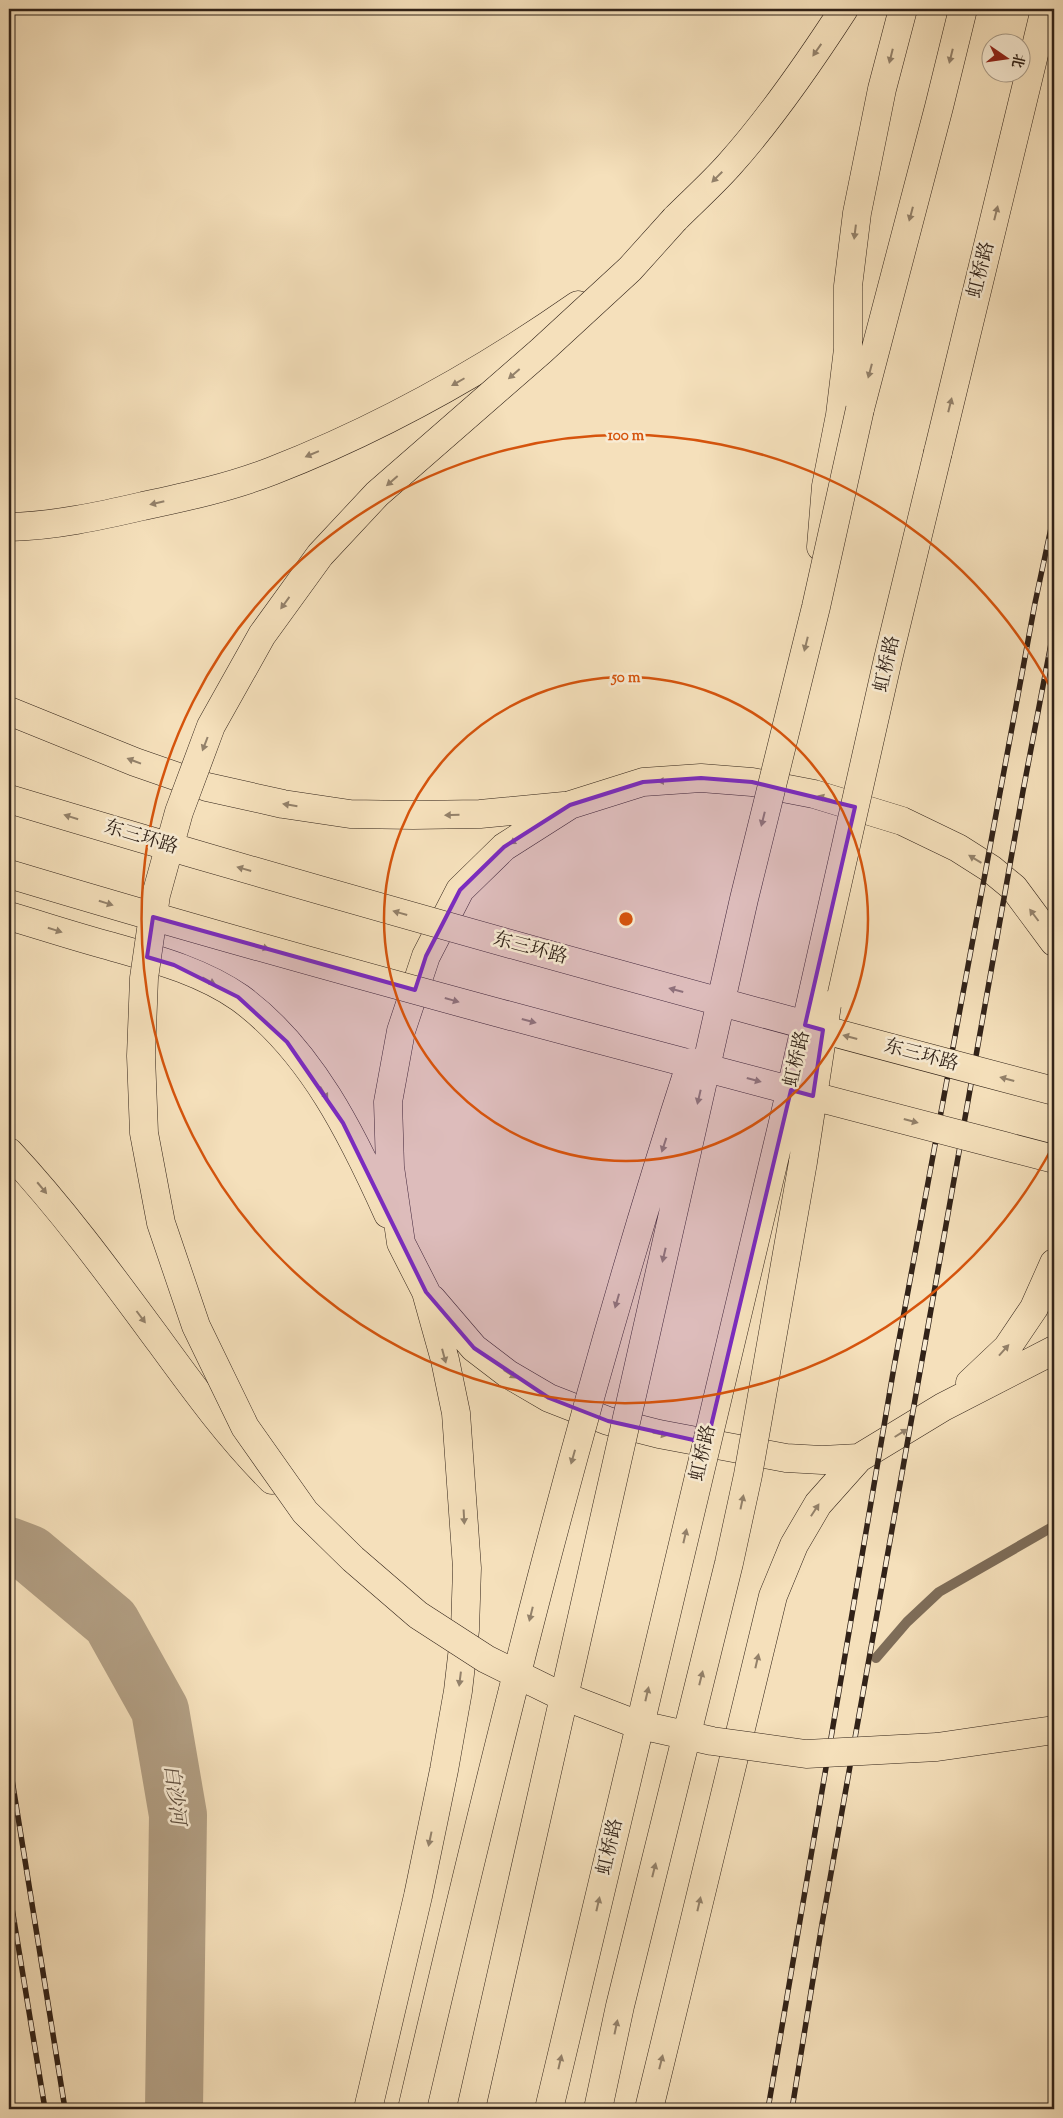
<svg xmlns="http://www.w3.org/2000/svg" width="1063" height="2118" viewBox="0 0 1063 2118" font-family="'Sorts Mill Goudy','Noto Serif SC',serif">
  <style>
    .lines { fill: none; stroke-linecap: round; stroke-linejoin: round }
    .stream { stroke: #7e6d59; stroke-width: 10 }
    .river { stroke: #b29f84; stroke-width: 58 }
    .major-casing { stroke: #312218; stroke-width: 29 }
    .highway-casing { stroke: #312218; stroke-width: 29 }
    .major { stroke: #f5e0bb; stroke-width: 28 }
    .highway { stroke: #f5e0bb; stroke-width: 28 }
    .rail-casing { stroke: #312218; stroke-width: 5.5 }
    .rail { stroke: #f8ebd3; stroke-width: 4; stroke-dasharray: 11; stroke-linecap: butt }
    .highway-bridge-casing { stroke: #312218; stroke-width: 29; stroke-linecap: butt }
    .highway-bridge { stroke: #f5e0bb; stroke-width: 28 }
    .oneway { fill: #93816a }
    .marked { fill: #7b2cbf; fill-opacity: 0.2; stroke: #7b2cbf; stroke-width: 4; stroke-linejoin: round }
    .ring { fill: none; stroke: #d6540d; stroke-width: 2.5 }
    .labels { text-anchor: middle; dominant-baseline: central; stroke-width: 5; stroke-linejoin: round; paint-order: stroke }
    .street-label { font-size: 19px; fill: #312218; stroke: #f8ebd3 }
    .water-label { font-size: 20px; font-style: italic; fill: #5e4e3e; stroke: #f8ebd3 }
    .centre { fill: #d6540d; stroke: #f8ebd3; stroke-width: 2.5 }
    .ring-label { font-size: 15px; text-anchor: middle; font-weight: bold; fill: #d6540d; stroke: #f8ebd3; stroke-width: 5; stroke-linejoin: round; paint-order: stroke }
  </style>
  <rect width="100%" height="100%" fill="#f5e0bb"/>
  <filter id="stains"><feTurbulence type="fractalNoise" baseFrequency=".004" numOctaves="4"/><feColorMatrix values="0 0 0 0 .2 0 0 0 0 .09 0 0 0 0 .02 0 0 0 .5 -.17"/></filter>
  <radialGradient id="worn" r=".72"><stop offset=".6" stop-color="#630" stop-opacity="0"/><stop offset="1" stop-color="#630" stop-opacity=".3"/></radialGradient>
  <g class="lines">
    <!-- stream -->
    <path class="stream" d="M 876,1658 L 907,1622 L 939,1592 L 1054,1526"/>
    <!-- river -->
    <path class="river" d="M 9,1546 L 30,1554 L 111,1622 L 160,1710 L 178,1815 L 174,2109"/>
    <!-- major casing -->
    <g class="major-casing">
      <path id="major" d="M 9,711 L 135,762 L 207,787 L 283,804 L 350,814 L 413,815 L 480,814 L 564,806
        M 9,916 C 43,926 76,937 110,946 C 155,959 201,971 240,998 C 311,1050 353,1136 388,1214
        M 432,1299 L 474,1348 L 508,1374 L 549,1398 L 608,1421 L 659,1434 L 786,1458 L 822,1460 L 859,1458
        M 970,1383 L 1007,1348 L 1034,1308 L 1054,1263
        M 368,2109 L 418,1896 L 444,1770 L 458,1691 L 465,1630 L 467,1568 L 456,1413 L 445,1360 L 426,1292 L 401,1243 L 390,1167 L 388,1102 L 401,1031 L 426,956 L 460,890 L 504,847 L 570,805 L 643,782 L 701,778 L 752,782 L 814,794 L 902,821 L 958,848 L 991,869 L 1014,888 L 1054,942
        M 649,2109 L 773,1596 L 794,1545 L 818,1504 L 859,1458 L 943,1407 L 1054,1350"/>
    </g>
    <!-- highway casing -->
    <g class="highway-casing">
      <path id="highway" d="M 675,219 C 693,201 712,184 729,165 C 772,117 809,63 844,9
        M 860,409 L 939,107 L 963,9
        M 938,452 L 1045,9
        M 9,527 C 54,526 100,516 143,506 C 186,497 231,487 272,471 C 380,429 482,372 578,305
        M 821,547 L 826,486 L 840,415 L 848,349 L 848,286 L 857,213 L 882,89 L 903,9
        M 9,1152 C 64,1211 112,1277 160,1342 C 195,1390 230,1438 272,1480"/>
    </g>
    <!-- major -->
    <use href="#major" class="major"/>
    <!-- highway -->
    <use href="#highway" class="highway"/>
    <!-- rail casing -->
    <g class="rail-casing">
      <path id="rail" d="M 9,1761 L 65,2109
        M 9,1890 L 45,2109
        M 768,2109 L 894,1367 L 1035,603 L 1054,514
        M 792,2109 L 822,1924 L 1023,791 L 1054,628"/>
    </g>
    <!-- rail -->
    <use href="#rail" class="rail"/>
    <!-- highway-bridge casing -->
    <g class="highway-bridge-casing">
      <path id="highway-bridge" d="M 675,219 L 630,269 L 541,351 L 377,494 L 320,555 L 262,635 L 211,726 L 179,812 L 156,895 L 144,978 L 141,1056 L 144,1133 L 161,1223 L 196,1326 L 245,1427 L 305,1512 L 353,1559 L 418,1615 L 486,1659 L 553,1692 L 636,1724 L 712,1741 L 806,1754 L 937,1747 L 1054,1730
        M 9,799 C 355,903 704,999 1054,1091
        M 9,874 C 355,978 705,1068 1054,1159
        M 412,2109 C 494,1757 579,1406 691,1062
        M 471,2109 L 744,899 L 816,607 L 860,409
        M 549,2109 L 797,1063 L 888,659 L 938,452
        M 598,2109 L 620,2006 L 729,1563 L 748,1475 L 803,1162 L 827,1005"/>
    </g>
    <!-- highway-bridge -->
    <use href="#highway-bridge" class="highway-bridge"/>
  </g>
  <!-- one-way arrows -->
  <defs><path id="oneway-solid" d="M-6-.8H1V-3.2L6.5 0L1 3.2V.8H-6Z" transform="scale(1.25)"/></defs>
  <g class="oneway">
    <use href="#oneway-solid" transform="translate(817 50) rotate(125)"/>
    <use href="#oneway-solid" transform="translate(891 56) rotate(104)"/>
    <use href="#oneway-solid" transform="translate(951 56) rotate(104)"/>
    <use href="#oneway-solid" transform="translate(717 177) rotate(135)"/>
    <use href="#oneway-solid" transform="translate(996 213) rotate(-76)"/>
    <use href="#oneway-solid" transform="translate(911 214) rotate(105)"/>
    <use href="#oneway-solid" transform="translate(855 232) rotate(97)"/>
    <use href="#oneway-solid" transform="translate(870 371) rotate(105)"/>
    <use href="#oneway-solid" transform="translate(514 374) rotate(139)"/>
    <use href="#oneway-solid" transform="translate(458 382) rotate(150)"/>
    <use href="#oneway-solid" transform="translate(950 405) rotate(-76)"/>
    <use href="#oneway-solid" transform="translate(312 454) rotate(157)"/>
    <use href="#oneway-solid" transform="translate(392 481) rotate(139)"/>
    <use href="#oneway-solid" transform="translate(157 503) rotate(167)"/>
    <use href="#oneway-solid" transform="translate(285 603) rotate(126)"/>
    <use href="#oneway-solid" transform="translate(806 644) rotate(104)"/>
    <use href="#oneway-solid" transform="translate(205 744) rotate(111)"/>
    <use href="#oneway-solid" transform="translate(134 761) rotate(-159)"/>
    <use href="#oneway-solid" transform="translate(665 781) rotate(176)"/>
    <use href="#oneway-solid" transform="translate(825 798) rotate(-163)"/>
    <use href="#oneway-solid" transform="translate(290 805) rotate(-171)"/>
    <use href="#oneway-solid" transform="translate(452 815) rotate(179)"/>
    <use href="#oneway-solid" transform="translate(71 817) rotate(-163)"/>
    <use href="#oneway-solid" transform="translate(763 819) rotate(104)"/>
    <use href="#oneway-solid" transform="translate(516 840) rotate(148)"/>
    <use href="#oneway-solid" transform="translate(975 859) rotate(-149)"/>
    <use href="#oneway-solid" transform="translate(244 869) rotate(-164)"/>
    <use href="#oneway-solid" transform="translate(106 903) rotate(17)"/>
    <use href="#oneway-solid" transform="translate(400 913) rotate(-164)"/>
    <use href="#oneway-solid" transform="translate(1034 915) rotate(-127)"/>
    <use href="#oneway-solid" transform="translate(55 930) rotate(17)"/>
    <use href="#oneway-solid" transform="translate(262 947) rotate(16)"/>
    <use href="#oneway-solid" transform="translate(209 981) rotate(28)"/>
    <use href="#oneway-solid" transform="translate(676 990) rotate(-165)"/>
    <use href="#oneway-solid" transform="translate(452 1000) rotate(16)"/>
    <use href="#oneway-solid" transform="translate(529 1021) rotate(15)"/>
    <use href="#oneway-solid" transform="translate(850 1037) rotate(-165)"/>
    <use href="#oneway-solid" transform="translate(1007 1079) rotate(-165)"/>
    <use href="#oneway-solid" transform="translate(754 1080) rotate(15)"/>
    <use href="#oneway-solid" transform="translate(324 1093) rotate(58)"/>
    <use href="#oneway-solid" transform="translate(699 1097) rotate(103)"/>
    <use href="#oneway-solid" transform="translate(911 1121) rotate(15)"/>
    <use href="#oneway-solid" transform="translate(664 1145) rotate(108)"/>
    <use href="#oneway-solid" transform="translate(42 1188) rotate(50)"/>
    <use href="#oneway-solid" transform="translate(664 1255) rotate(103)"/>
    <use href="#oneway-solid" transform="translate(617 1301) rotate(106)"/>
    <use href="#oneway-solid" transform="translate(141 1317) rotate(53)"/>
    <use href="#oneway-solid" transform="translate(1004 1350) rotate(-48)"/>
    <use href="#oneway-solid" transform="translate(444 1356) rotate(75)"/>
    <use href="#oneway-solid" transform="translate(510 1374) rotate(33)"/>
    <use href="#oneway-solid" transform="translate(901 1433) rotate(-32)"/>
    <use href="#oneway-solid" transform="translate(660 1434) rotate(12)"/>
    <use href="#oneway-solid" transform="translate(573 1457) rotate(106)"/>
    <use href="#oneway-solid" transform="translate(742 1502) rotate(-78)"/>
    <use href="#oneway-solid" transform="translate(815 1510) rotate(-57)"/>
    <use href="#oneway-solid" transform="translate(464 1517) rotate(87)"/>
    <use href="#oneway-solid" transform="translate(685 1536) rotate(-77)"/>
    <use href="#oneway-solid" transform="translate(531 1614) rotate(104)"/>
    <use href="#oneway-solid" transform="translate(757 1661) rotate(-77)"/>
    <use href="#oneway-solid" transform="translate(701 1678) rotate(-76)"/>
    <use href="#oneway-solid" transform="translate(460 1679) rotate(97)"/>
    <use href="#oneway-solid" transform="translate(647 1694) rotate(-77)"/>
    <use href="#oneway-solid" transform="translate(430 1839) rotate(102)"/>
    <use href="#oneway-solid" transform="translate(654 1870) rotate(-76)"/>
    <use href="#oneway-solid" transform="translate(598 1904) rotate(-77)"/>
    <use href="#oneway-solid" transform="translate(699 1904) rotate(-77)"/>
    <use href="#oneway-solid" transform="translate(616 2027) rotate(-78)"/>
    <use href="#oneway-solid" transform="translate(560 2062) rotate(-77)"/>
    <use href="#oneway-solid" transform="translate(661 2062) rotate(-76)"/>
  </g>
  <!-- marked area -->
  <path class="marked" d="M 701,778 L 752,782 L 855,807 L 805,1025 L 823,1030 L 813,1096 L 791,1090 L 707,1443 L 608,1421 L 549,1398 L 474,1348 L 426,1292 L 343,1123 L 287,1042 L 238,997 L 174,965 L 147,957 L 153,917 L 415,990 L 426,956 L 460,890 L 504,847 L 570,805 L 643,782 Z"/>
  <!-- distance rings -->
  <g class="ring">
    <circle cx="626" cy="919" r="242"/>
    <path d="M1053 1146A484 484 0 1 1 1053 692"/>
  </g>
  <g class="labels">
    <!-- street labels -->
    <g class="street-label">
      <text transform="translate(982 270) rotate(-76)">虹桥路</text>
      <text transform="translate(888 664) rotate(-77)">虹桥路</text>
      <text transform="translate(141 838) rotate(17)">东三环路</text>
      <text transform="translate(530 949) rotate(15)">东三环路</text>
      <text transform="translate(921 1056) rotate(15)">东三环路</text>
      <text transform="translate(798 1059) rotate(-77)">虹桥路</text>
      <text transform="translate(704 1453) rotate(-77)">虹桥路</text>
      <text transform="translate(611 1847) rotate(-77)">虹桥路</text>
    </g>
    <!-- water labels -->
    <g class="water-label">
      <text transform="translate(173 1795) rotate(83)">白沙河</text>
    </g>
  </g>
  <circle cx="626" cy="919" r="8" class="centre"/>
  <g class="ring-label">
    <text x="626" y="440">100 m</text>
    <text x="626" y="682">50 m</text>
  </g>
  <!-- margin -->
  <rect width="1063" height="2118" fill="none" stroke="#f5e0bb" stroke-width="30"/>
  <rect x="10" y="10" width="1043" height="2098" fill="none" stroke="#312218" stroke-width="2.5"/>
  <rect x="15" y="15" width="1033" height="2088" fill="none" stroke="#312218"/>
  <!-- north arrow -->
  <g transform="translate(1006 58) rotate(103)"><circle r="24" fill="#f8ebd3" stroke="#a89b88"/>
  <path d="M0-4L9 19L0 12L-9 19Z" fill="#8f2418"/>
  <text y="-8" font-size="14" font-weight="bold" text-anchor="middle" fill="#312218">北</text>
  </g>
  <rect width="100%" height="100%" filter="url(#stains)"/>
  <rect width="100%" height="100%" fill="url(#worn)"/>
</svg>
